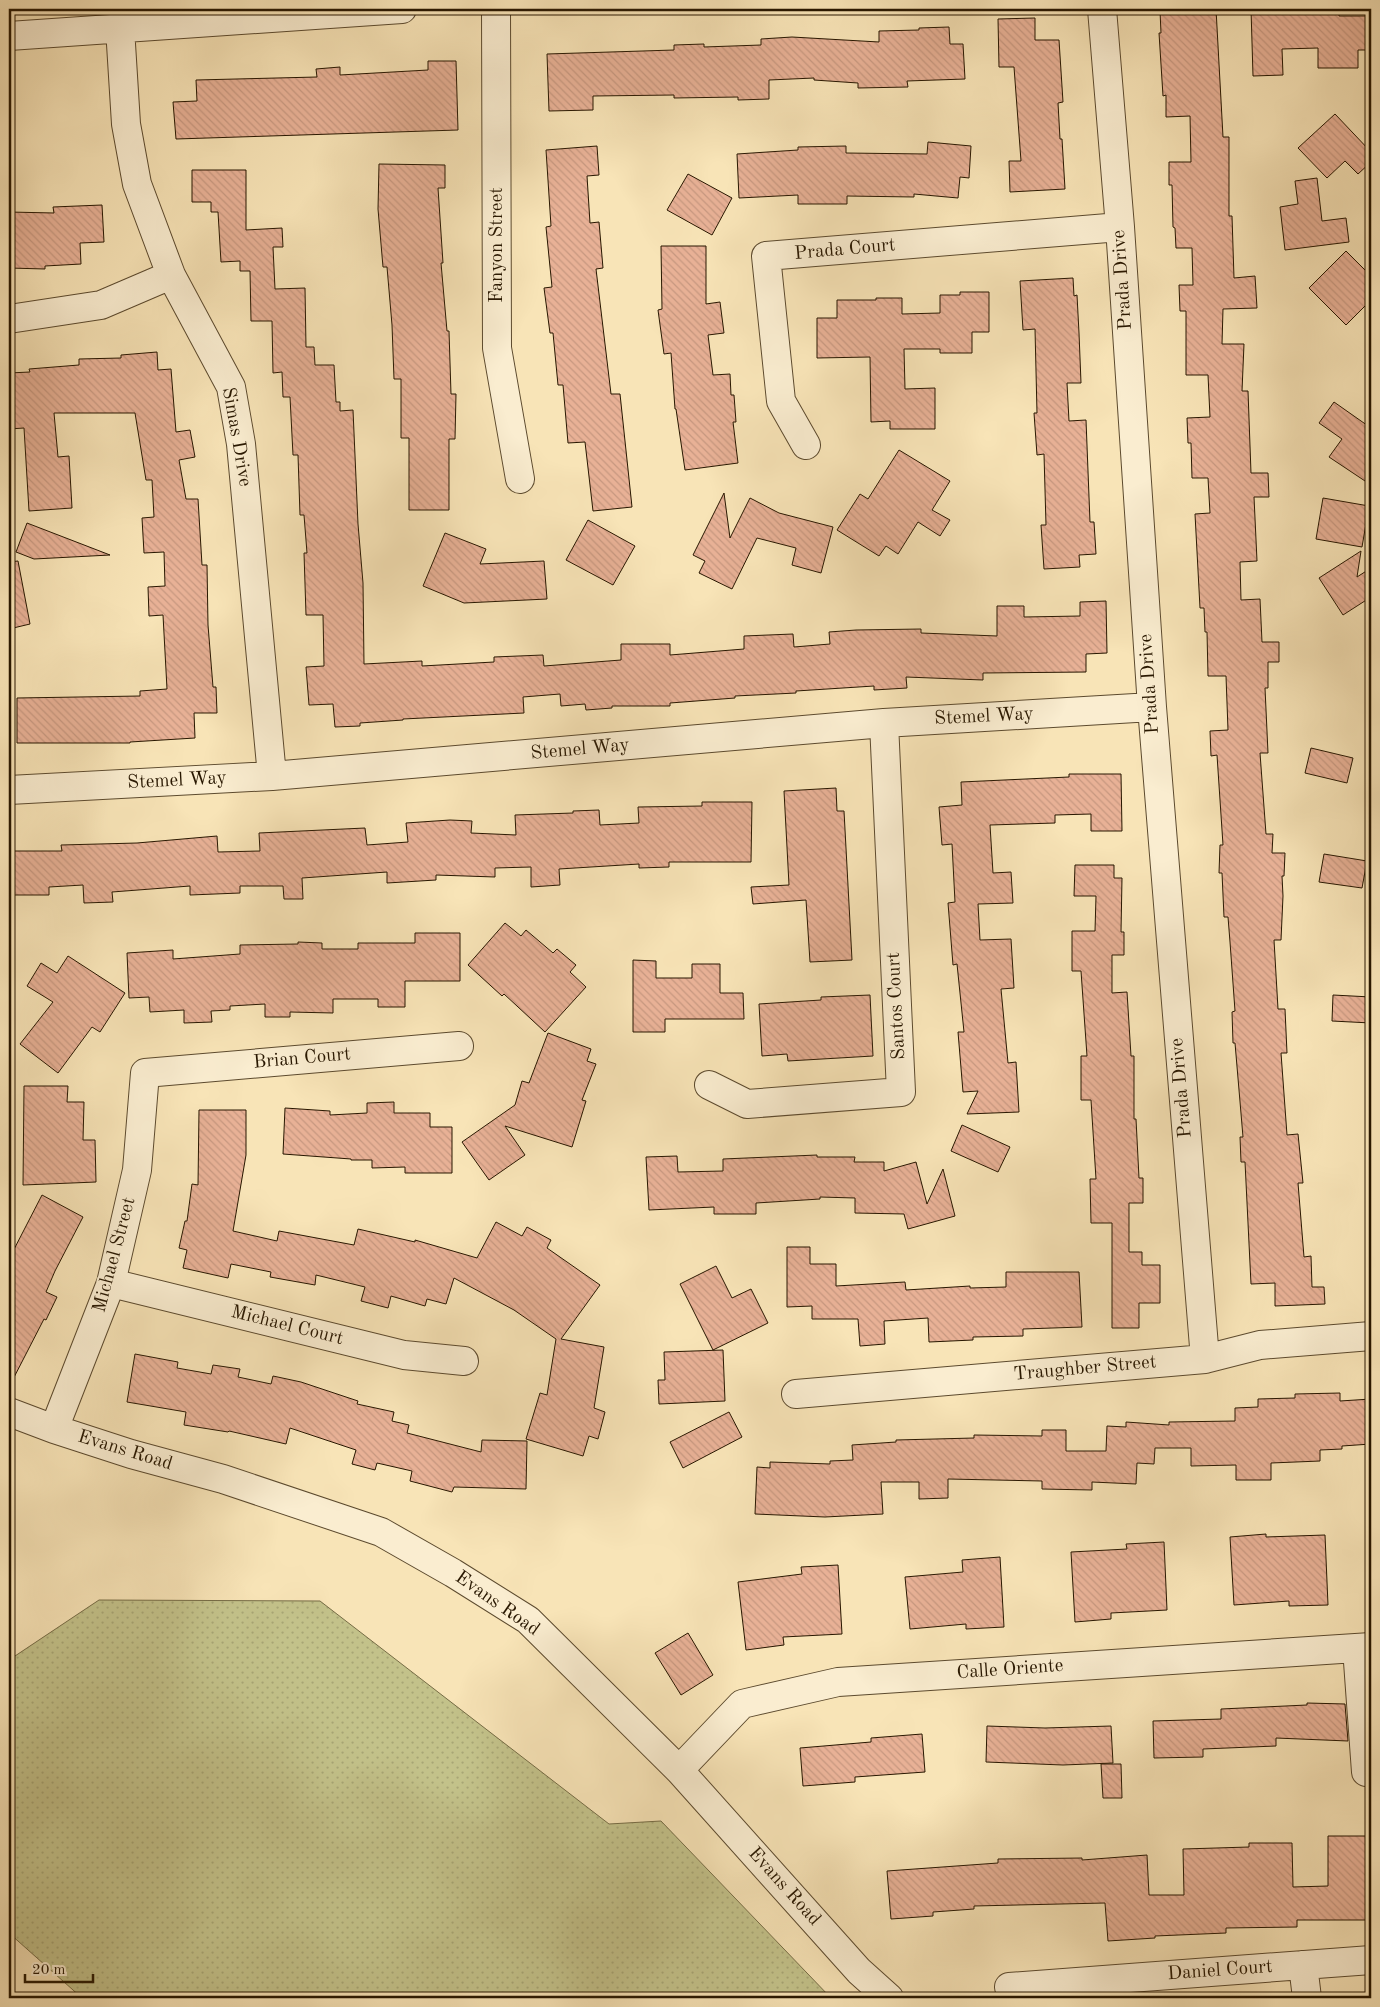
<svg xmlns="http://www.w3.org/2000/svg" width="1380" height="2007" viewBox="0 0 1380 2007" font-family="'Old Standard TT',serif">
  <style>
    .grass { fill: url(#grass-dots); stroke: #766c45 }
    .building { fill: url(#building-back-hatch); stroke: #281700 }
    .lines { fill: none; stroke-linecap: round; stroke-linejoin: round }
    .minor-casing { stroke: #5c4a2e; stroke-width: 30 }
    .minor { stroke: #faedd0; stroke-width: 28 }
    .labels { text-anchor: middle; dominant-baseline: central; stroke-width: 4; stroke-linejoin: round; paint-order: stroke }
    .street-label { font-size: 19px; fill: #281700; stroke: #faedd0 }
  </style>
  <defs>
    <pattern id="grass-dots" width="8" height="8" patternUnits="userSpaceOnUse" patternTransform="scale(1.25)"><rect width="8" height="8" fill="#c3c28a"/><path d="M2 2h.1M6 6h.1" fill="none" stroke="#a8a675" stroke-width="1.8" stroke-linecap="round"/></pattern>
    <pattern id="building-back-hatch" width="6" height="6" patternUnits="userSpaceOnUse" patternTransform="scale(1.25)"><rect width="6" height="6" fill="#e8b196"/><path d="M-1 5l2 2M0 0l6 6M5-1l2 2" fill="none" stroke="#c79880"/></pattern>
  </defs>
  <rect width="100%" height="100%" fill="#f8e4b7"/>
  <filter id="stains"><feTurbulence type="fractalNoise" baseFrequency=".004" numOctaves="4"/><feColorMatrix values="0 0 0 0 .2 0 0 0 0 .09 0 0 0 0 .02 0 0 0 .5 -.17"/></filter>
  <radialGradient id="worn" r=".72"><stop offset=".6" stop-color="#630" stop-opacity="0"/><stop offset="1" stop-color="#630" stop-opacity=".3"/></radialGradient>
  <!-- grass -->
  <path class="grass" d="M 99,1600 L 320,1601 L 609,1824 L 661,1821 L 831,1998 L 82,1998 L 9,1933 L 9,1660 Z"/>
  <!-- building -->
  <path class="building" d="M 1216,9 L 1223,137 L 1229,137 L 1229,216 L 1232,216 L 1234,278 L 1255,276 L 1257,308 L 1223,309 L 1222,344 L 1244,344 L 1242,391 L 1248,391 L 1251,473 L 1268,473 L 1269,497 L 1254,497 L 1257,561 L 1240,562 L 1241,600 L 1260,599 L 1262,642 L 1279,642 L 1279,662 L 1268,662 L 1268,688 L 1265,688 L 1268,753 L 1260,753 L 1266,834 L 1273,834 L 1272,853 L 1285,853 L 1284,876 L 1282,876 L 1283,896 L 1281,940 L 1274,940 L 1278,1009 L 1285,1009 L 1287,1053 L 1281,1053 L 1287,1135 L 1298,1134 L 1303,1183 L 1298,1183 L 1304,1257 L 1311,1256 L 1312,1287 L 1324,1287 L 1325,1304 L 1275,1306 L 1275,1283 L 1251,1284 L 1245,1162 L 1241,1162 L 1240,1137 L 1243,1137 L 1235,1043 L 1233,1043 L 1232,1012 L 1235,1011 L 1230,942 L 1228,917 L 1224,917 L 1222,873 L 1219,873 L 1220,845 L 1223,845 L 1217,755 L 1211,756 L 1210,731 L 1228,730 L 1226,676 L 1208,676 L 1207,632 L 1205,632 L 1204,608 L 1200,608 L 1195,514 L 1210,513 L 1208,478 L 1192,478 L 1191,443 L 1188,443 L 1187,418 L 1210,417 L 1208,375 L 1186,375 L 1186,311 L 1180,311 L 1179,285 L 1193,285 L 1192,248 L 1176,248 L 1175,228 L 1173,227 L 1172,185 L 1169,185 L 1169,162 L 1191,162 L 1190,116 L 1166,117 L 1166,95 L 1163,96 L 1159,33 L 1161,33 L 1160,11 Z
    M 1251,9 L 1339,9 L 1339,16 L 1368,16 L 1369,50 L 1358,50 L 1358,68 L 1318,68 L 1318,48 L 1282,49 L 1283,75 L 1253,76 Z
    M 1035,18 L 1035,40 L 1059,40 L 1063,102 L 1058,103 L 1060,139 L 1062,139 L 1065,189 L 1010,192 L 1009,161 L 1021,161 L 1014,67 L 999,67 L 998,19 Z
    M 949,27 L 950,44 L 963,44 L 965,79 L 907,81 L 908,87 L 858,88 L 858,83 L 814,80 L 814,78 L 769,80 L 769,99 L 738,100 L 738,97 L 674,98 L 674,95 L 593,96 L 593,110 L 549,111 L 547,54 L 674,50 L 674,45 L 704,44 L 704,47 L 761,45 L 761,39 L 792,37 L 879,42 L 879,31 L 919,30 L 919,28 Z
    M 428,61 L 456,61 L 458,130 L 176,139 L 173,102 L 197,101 L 196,80 L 317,77 L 316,69 L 340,67 L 340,75 L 428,70 Z
    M 1335,114 L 1371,152 L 1371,162 L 1358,174 L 1345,161 L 1327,178 L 1298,148 Z
    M 928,142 L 971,146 L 969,178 L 960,177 L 958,198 L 914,194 L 914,197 L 847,196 L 847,204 L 798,204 L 798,195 L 739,198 L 737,154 L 798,150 L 798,147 L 846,146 L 846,153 L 927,154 Z
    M 597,146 L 599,175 L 587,176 L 590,223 L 599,222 L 603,268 L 596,269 L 611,394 L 620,394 L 632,507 L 593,511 L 585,442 L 568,443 L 563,385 L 558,385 L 553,333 L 550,333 L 544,288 L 552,287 L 546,227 L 551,226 L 546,150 Z
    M 379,164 L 445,165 L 445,188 L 438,188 L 443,263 L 441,263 L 447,331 L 449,331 L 451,394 L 456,394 L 455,439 L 449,439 L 449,510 L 409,510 L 409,438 L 401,438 L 401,379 L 394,379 L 392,325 L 387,267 L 383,267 L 378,209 Z
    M 192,170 L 246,170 L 246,230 L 282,228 L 283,247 L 273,247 L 275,289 L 305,288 L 306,347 L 314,347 L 315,365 L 334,365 L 336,402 L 340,402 L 340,411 L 353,410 L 358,524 L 363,583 L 364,664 L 422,661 L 422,666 L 494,662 L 494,657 L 543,655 L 544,666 L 621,660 L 621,644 L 670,644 L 670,655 L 744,649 L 744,636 L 793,634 L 794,647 L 830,644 L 829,632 L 856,630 L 921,629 L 921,633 L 997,636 L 997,606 L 1024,606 L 1024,617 L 1080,616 L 1080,602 L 1106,601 L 1107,653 L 1086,654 L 1086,672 L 983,673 L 983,680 L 906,677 L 907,688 L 874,690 L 874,686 L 796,691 L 796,693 L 735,696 L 735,698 L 670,703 L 670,706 L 612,706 L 612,708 L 586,710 L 585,704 L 561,706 L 560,694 L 523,697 L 524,713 L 403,719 L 403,720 L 360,723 L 360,726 L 335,727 L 333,704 L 309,705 L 306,667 L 324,666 L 323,615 L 306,615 L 304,553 L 307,553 L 304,515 L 300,515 L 298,455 L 293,455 L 290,397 L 283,397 L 282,372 L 273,373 L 272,321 L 251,321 L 250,271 L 240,271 L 240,261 L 221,262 L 218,212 L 211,212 L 211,202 L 192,202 Z
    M 688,174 L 732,198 L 712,235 L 667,210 Z
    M 1317,178 L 1322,221 L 1346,218 L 1349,242 L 1285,250 L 1280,207 L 1298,204 L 1295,181 Z
    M 102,205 L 104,242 L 80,243 L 81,264 L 45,266 L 45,269 L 9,268 L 9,212 L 54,213 L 53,207 Z
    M 661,246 L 706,246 L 706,304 L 720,302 L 724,333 L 708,335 L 713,375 L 730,374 L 731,395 L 734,395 L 736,422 L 733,422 L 738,463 L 685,470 L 676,409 L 675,409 L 671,353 L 664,354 L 658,310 L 662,309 Z
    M 1346,251 L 1371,276 L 1371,300 L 1346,325 L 1309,288 Z
    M 1073,278 L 1074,296 L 1077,295 L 1079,333 L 1081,383 L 1067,383 L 1069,421 L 1086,420 L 1090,522 L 1094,522 L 1096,554 L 1079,555 L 1080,567 L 1044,569 L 1041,525 L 1046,525 L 1044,454 L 1037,455 L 1034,413 L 1037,413 L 1035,329 L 1023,330 L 1020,281 Z
    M 960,292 L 989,292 L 989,332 L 972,332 L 972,353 L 940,353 L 940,349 L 904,349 L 905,389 L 935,388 L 935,429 L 890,429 L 890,421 L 871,422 L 870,357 L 817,358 L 817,318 L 837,318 L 837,300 L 876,300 L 876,298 L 902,298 L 902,314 L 940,313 L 940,295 L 960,295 Z
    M 157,352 L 158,370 L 171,369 L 176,432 L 190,430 L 195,457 L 179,460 L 186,499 L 198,499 L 202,565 L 207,565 L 208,625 L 213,687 L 216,687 L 217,713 L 194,713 L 195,738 L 130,742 L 130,743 L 17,743 L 17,698 L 140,696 L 140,691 L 167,689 L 163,615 L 149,616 L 148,587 L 165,586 L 164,552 L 144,553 L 142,518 L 154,517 L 152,480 L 146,480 L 135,413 L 54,413 L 58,457 L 69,456 L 72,508 L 29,511 L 24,428 L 9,429 L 9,373 L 30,372 L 29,369 L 79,365 L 79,359 L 121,358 L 121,355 Z
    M 1334,402 L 1371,428 L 1371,485 L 1329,457 L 1342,439 L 1319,423 Z
    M 899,450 L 950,481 L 932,510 L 950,520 L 940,536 L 918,522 L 898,554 L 886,546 L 879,556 L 837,530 L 860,494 L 868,499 Z
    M 724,493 L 730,538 L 750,498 L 779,513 L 833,527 L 821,573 L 792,565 L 796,548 L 757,538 L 732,589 L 699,573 L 705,561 L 693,555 Z
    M 1323,498 L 1369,506 L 1362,547 L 1316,539 Z
    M 588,520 L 635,546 L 613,585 L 566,560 Z
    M 27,523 L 110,555 L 34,559 L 16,552 Z
    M 445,533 L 486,549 L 480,564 L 544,561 L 547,599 L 464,603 L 423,586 Z
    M 1361,551 L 1357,577 L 1371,568 L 1371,597 L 1343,615 L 1319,578 Z
    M 18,561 L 30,624 L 9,629 L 9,562 Z
    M 1311,748 L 1353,758 L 1347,783 L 1305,773 Z
    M 1069,774 L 1121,774 L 1122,831 L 1091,831 L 1091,814 L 1055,815 L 1055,823 L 990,825 L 993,873 L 1011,872 L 1013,903 L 978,904 L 980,940 L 1011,939 L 1014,988 L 1001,989 L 1008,1063 L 1016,1062 L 1019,1112 L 967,1114 L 978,1091 L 963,1092 L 958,1032 L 964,1032 L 957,964 L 953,965 L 948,903 L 955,902 L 952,844 L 942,845 L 939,807 L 962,805 L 961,782 L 1069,777 Z
    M 836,788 L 837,811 L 844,811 L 852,960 L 810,962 L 806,900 L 753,904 L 751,887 L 789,885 L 784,791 Z
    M 702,802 L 752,802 L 751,862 L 669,862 L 669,867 L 639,868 L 639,864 L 559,869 L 560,885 L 531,887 L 531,867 L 495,868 L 495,877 L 436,875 L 436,880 L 387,883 L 387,872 L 302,878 L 303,899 L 284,899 L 283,886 L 240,886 L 240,893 L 190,895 L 190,886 L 112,892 L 113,902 L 84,903 L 83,885 L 49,887 L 49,895 L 9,895 L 9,851 L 62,851 L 61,845 L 137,843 L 217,836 L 218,852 L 260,851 L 259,833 L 365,828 L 367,845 L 408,842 L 406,823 L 450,820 L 472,821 L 471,833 L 516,835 L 515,815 L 573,813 L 573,811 L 599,810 L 600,825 L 639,823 L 638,807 L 702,806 Z
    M 1324,854 L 1367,861 L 1362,888 L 1319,882 Z
    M 1075,865 L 1114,865 L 1114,878 L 1122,878 L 1121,932 L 1124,932 L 1124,955 L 1112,955 L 1112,993 L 1127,992 L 1131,1056 L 1134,1056 L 1134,1119 L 1136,1119 L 1139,1178 L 1143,1178 L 1143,1203 L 1129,1203 L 1129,1252 L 1142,1252 L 1142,1265 L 1160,1265 L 1160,1303 L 1139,1303 L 1139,1328 L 1112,1328 L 1112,1223 L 1091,1223 L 1090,1179 L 1096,1179 L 1091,1100 L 1081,1100 L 1081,1056 L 1087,1056 L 1081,971 L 1072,971 L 1072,931 L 1095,931 L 1096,896 L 1074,896 Z
    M 505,923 L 521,936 L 526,930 L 553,953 L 557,949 L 576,965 L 570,972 L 586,987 L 545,1032 L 504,994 L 502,996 L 468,965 Z
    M 415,933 L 460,933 L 460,981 L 405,981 L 405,1007 L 378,1007 L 378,999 L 333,999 L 333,1013 L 290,1012 L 290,1017 L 265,1017 L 265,1004 L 230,1006 L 230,1010 L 211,1011 L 212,1022 L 184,1023 L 184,1010 L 150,1012 L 149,997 L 129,998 L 127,953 L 173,950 L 173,959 L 240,954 L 240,945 L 298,944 L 298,942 L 322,943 L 322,949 L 358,949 L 358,943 L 415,943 Z
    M 68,956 L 125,993 L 100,1032 L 92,1027 L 58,1073 L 20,1044 L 53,1002 L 27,986 L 41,963 L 57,973 Z
    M 633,960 L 656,961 L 656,978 L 692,978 L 692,964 L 720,964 L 720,993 L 743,993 L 744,1019 L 665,1019 L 665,1032 L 633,1032 Z
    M 870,995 L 873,1056 L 788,1061 L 787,1054 L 762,1056 L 759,1004 L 821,1000 L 821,997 Z
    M 1333,995 L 1371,997 L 1371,1023 L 1332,1021 Z
    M 548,1033 L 591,1049 L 587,1061 L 596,1064 L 582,1100 L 586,1101 L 572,1147 L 505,1126 L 525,1155 L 489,1180 L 462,1142 L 515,1105 L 522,1081 L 529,1083 Z
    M 24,1086 L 68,1086 L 67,1102 L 84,1102 L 83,1140 L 95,1140 L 96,1182 L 23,1185 Z
    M 394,1102 L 394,1113 L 430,1113 L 430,1127 L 452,1127 L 452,1173 L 405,1173 L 405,1167 L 372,1168 L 372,1160 L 351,1160 L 351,1159 L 283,1154 L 285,1108 L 330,1111 L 330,1115 L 367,1113 L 367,1103 Z
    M 199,1110 L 246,1110 L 246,1155 L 233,1231 L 277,1241 L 279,1231 L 354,1245 L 358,1229 L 415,1242 L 415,1240 L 477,1258 L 496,1222 L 522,1236 L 527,1227 L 551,1240 L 547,1248 L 600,1285 L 561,1339 L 604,1347 L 594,1408 L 605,1412 L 598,1439 L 589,1436 L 583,1456 L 526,1439 L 540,1393 L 547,1395 L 556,1339 L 514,1310 L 454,1278 L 446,1304 L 427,1299 L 425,1306 L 391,1296 L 388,1308 L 361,1301 L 365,1287 L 316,1275 L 315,1285 L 270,1277 L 271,1272 L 231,1264 L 228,1278 L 183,1268 L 187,1250 L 179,1248 L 185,1221 L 187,1221 L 192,1184 L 198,1185 Z
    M 962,1125 L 1010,1147 L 998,1172 L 951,1151 Z
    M 817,1155 L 817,1157 L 855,1157 L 854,1162 L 884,1162 L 884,1171 L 916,1162 L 927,1204 L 943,1169 L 955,1216 L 908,1229 L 904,1214 L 855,1213 L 855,1198 L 820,1197 L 820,1199 L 756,1203 L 756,1214 L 714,1214 L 714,1207 L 649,1210 L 646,1157 L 677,1156 L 678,1172 L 723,1171 L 723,1159 Z
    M 42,1195 L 83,1217 L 55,1271 L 46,1292 L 57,1297 L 46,1320 L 44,1319 L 9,1387 L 9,1259 Z
    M 787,1247 L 810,1247 L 810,1264 L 836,1264 L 836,1286 L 905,1282 L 906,1290 L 970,1286 L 970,1288 L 1006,1287 L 1006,1272 L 1079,1272 L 1082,1327 L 1023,1329 L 1023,1336 L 973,1337 L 973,1340 L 929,1342 L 928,1318 L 884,1321 L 885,1344 L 860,1346 L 858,1319 L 812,1319 L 812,1306 L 787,1307 Z
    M 716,1266 L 732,1298 L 751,1289 L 768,1323 L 713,1350 L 680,1284 Z
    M 723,1350 L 725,1401 L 659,1404 L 658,1380 L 665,1380 L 664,1352 Z
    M 135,1354 L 178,1362 L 177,1368 L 211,1374 L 213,1365 L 240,1369 L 238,1377 L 271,1384 L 273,1376 L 301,1382 L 358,1401 L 357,1404 L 394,1412 L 392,1421 L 409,1425 L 407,1433 L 481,1452 L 482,1440 L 527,1441 L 526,1489 L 454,1487 L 452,1492 L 410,1481 L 412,1471 L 377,1463 L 375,1470 L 352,1464 L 356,1450 L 290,1428 L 286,1444 L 229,1431 L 228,1432 L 184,1425 L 186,1412 L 127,1402 Z
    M 1340,1393 L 1340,1401 L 1371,1399 L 1371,1444 L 1342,1446 L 1342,1449 L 1320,1450 L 1320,1461 L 1271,1463 L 1271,1480 L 1236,1480 L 1236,1465 L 1191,1466 L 1191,1448 L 1155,1448 L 1154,1464 L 1137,1463 L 1136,1484 L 1092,1482 L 1092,1490 L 1042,1489 L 1042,1481 L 948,1479 L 948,1498 L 919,1499 L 919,1482 L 881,1482 L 883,1514 L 825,1517 L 755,1514 L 757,1467 L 770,1468 L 770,1462 L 830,1464 L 830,1461 L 853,1460 L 852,1445 L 896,1442 L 896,1440 L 974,1438 L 974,1435 L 1042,1436 L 1042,1430 L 1066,1430 L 1066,1451 L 1106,1451 L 1107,1426 L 1126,1427 L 1126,1422 L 1169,1425 L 1169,1422 L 1235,1421 L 1235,1408 L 1258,1407 L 1258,1399 L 1295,1398 L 1295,1394 Z
    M 729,1412 L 742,1437 L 683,1468 L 670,1442 Z
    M 1266,1534 L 1266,1537 L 1325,1535 L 1328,1605 L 1289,1606 L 1289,1601 L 1234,1605 L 1230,1537 Z
    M 1164,1542 L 1167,1610 L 1111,1613 L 1111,1619 L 1075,1622 L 1071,1552 L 1127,1549 L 1126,1544 Z
    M 1000,1557 L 1004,1627 L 966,1629 L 966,1624 L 910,1629 L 905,1577 L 963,1572 L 962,1560 Z
    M 838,1565 L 842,1634 L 783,1637 L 784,1645 L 746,1650 L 738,1582 L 802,1574 L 801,1567 Z
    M 688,1633 L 713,1675 L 681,1695 L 655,1653 Z
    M 1307,1703 L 1345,1704 L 1348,1741 L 1276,1738 L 1276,1746 L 1203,1749 L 1203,1757 L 1154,1758 L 1153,1721 L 1221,1719 L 1221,1709 L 1307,1705 Z
    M 987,1726 L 1045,1728 L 1111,1726 L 1113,1763 L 1063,1765 L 986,1762 Z
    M 922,1734 L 925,1772 L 855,1777 L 855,1782 L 803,1786 L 800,1748 L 871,1742 L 871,1738 Z
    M 1101,1764 L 1121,1764 L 1122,1798 L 1103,1798 Z
    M 1328,1836 L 1370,1836 L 1370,1920 L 1297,1920 L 1297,1927 L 1226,1928 L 1226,1933 L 1155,1936 L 1155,1938 L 1108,1941 L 1105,1903 L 974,1906 L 974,1909 L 933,1912 L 933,1916 L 891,1919 L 887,1871 L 998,1863 L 998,1859 L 1082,1858 L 1082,1860 L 1147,1855 L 1149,1895 L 1184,1895 L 1183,1849 L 1249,1847 L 1249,1843 L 1292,1843 L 1293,1887 L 1328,1886 Z"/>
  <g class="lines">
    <!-- minor casing -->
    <g class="minor-casing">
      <path id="minor" d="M 496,9 L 497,348 L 520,479
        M 1102,9 L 1120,227 L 1152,707 L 1205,1359
        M 120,28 L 126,124 L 137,184 L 171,275 L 231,387 L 241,444 L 272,776
        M 9,36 L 402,9
        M 9,319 L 101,305 L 171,275
        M 806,445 L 781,401 L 766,256 L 1120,227
        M 9,790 L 272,776 L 884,723 L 1152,707
        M 709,1085 L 747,1104 L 901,1092 L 884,723
        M 111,1283 L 404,1355 L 464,1361
        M 796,1394 L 1205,1359 L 1260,1345 L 1371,1336
        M 9,1412 L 54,1429 L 131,1454 L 223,1479 L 381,1532 L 453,1573 L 528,1620 L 679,1770 L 859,1971 L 889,1998
        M 54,1429 L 111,1283 L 137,1170 L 145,1073 L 459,1046
        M 1357,1648 L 1366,1772
        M 679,1770 L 742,1704 L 838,1682 L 1371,1647
        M 1303,1965 L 1307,1998
        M 1009,1987 L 1371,1960"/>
    </g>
    <!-- minor -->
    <use href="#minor" class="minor"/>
  </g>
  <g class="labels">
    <!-- street labels -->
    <g class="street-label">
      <text transform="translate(497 245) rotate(-90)">Fanyon Street</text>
      <text transform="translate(845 250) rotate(-5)">Prada Court</text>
      <text transform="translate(1123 280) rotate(-94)">Prada Drive</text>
      <text transform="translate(236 437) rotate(80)">Simas Drive</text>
      <text transform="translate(1150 684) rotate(-94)">Prada Drive</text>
      <text transform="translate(984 717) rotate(-3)">Stemel Way</text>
      <text transform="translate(580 750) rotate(-5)">Stemel Way</text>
      <text transform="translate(177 781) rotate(-3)">Stemel Way</text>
      <text transform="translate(897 1006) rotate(-93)">Santos Court</text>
      <text transform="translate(302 1059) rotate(-5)">Brian Court</text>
      <text transform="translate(1182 1088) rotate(-95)">Prada Drive</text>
      <text transform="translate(115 1255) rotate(-75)">Michael Street</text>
      <text transform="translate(287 1326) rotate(14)">Michael Court</text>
      <text transform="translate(1085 1369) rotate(-5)">Traughber Street</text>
      <text transform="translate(125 1451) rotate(17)">Evans Road</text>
      <text transform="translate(497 1604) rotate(35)">Evans Road</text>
      <text transform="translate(1010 1670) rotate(-4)">Calle Oriente</text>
      <text transform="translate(784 1887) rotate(48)">Evans Road</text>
      <text transform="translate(1220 1971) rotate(-4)">Daniel Court</text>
    </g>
  </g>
  <!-- margin -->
  <rect width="1380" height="2007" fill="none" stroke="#f8e4b7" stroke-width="30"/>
  <rect x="10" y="10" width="1360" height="1987" fill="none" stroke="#281700" stroke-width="2.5"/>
  <rect x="15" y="15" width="1350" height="1977" fill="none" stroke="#281700"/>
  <!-- scale -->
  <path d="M25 1974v8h68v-8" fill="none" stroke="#281700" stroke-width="2.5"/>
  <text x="32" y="1974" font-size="15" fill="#281700" stroke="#faedd0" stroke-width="4" paint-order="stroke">20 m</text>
  <rect width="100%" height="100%" filter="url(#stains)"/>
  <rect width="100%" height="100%" fill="url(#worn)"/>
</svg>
